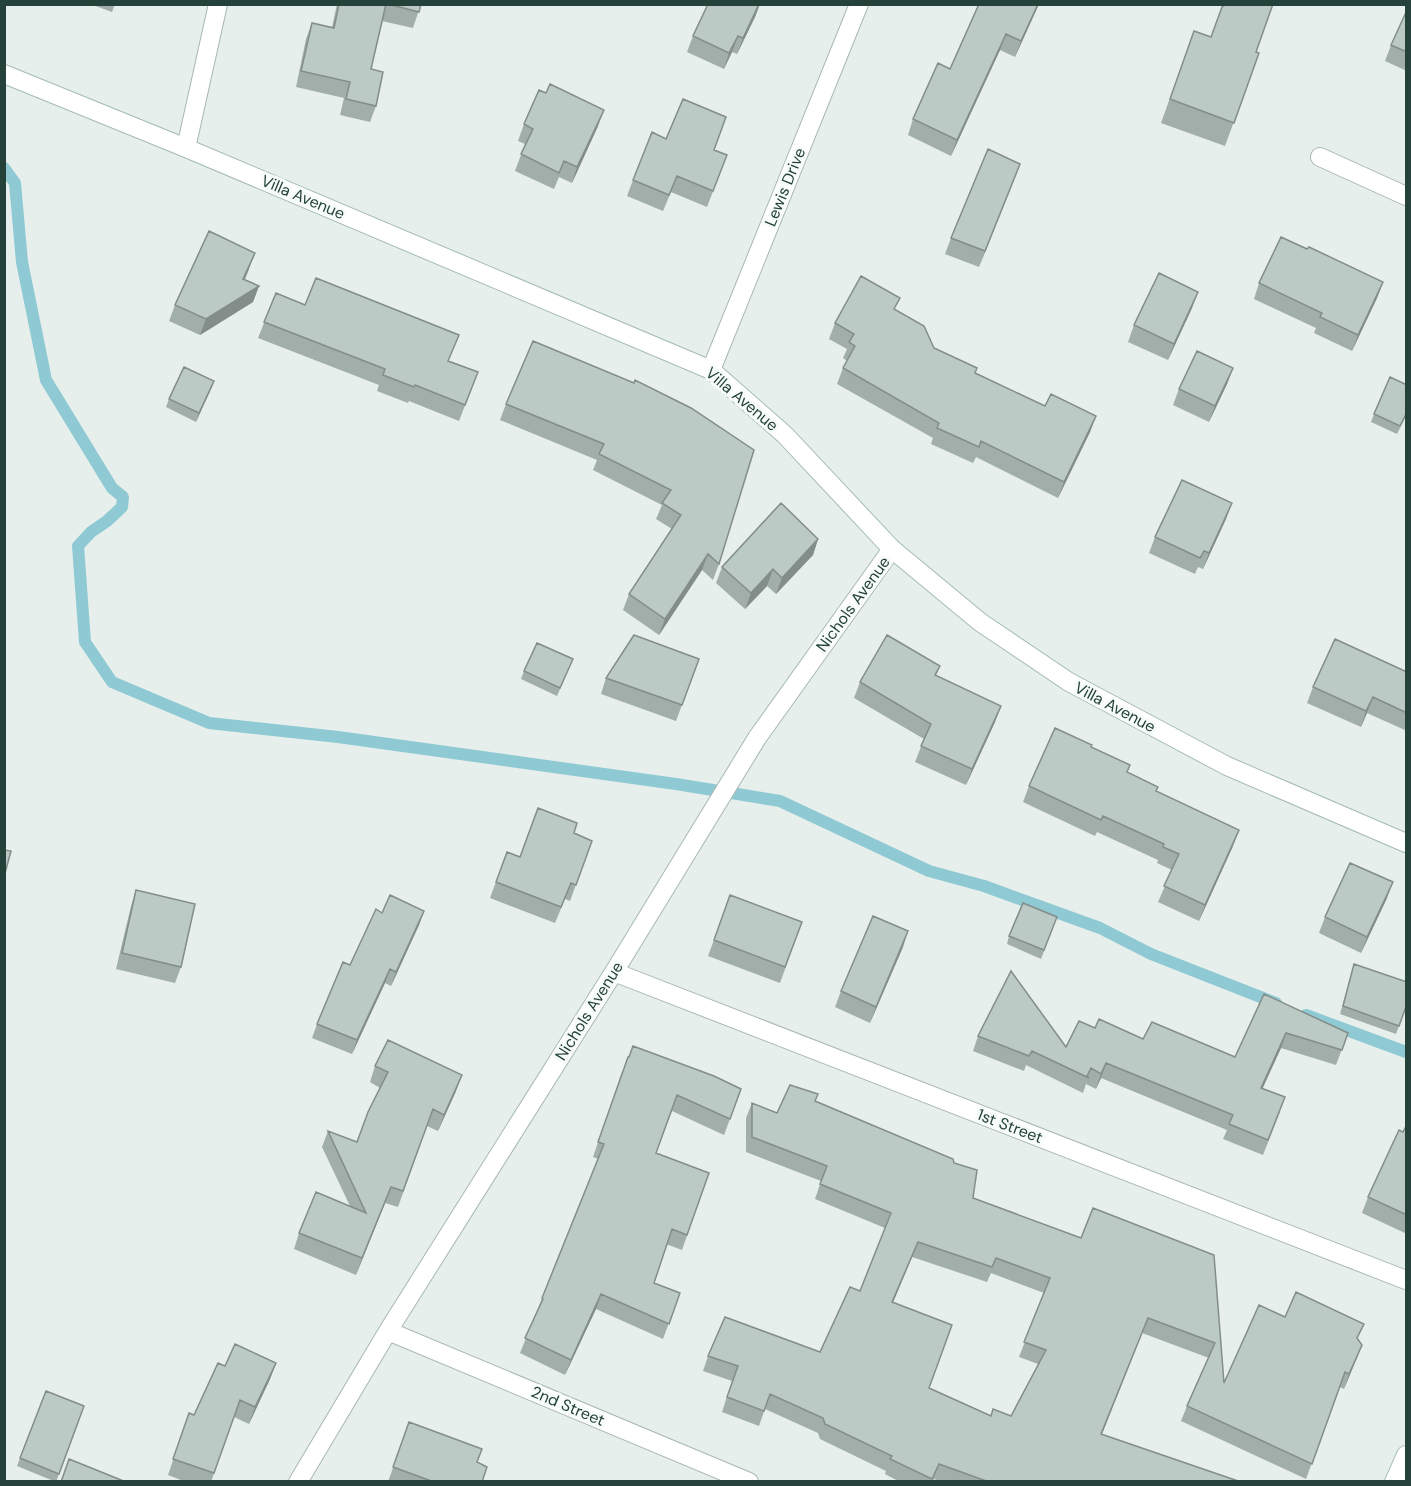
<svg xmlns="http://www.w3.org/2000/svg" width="1411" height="1486" viewBox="0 0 1411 1486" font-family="'DM Sans',sans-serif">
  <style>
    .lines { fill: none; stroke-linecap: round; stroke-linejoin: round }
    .stream { stroke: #8ec9d4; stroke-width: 12 }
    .street-casing { stroke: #a8b8b2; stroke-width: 20 }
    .secondary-casing { stroke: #a4bbb3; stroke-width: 20 }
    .street { stroke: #fff; stroke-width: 18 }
    .secondary { stroke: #fff; stroke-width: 18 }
    .wall { fill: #a1aea9; fill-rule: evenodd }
    .shaded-wall { fill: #838d89 }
    .building { fill: #bbcac4; stroke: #838d89; stroke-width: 1.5; fill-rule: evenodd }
    .labels { text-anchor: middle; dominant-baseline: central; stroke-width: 6; stroke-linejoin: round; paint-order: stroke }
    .street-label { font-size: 16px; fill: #24423a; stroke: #f7fbf9 }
  </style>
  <rect width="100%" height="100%" fill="#e6efeb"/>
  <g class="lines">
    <!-- stream -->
    <path class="stream" d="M 4,168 L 15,183 L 22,262 L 46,380 L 112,488 L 123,497 L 122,507 L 107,521 L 91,532 L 78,546 L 85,642 L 112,682 L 209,723 L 338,737 L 676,784 L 780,801 L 929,871 L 984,886 L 1100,928 L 1151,954 L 1276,1003
      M 1306,1015 L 1406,1052"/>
    <!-- street casing -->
    <g class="street-casing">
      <path id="street" d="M 186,148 L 218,4
        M 1320,157 L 1406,196
        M 711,370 L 859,4
        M 614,972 L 1406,1280
        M 388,1331 L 749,1482
        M 298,1482 L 388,1331 L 614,972 L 757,738 L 892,549"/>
    </g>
    <!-- secondary casing -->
    <g class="secondary-casing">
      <path id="secondary" d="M 4,74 L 186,148 L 711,370 L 785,435 L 892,549 L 980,622 L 1069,682 L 1227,766 L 1406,843
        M 1394,1482 L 1406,1455"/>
    </g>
    <!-- street -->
    <use href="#street" class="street"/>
    <!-- secondary -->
    <use href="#secondary" class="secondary"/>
  </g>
  <!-- wall -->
  <path class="wall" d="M 90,4 L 115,4 L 112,12 Z
    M 337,4 L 421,4 L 413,28 L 382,21 L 371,69 L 376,106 L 370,122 L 340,115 L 344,98 L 296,87 L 306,39 L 312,23 L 332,27 Z
    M 760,4 L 755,17 L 737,54 L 732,52 L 724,69 L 687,52 L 693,36 Z
    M 979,4 L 1039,4 L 1015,57 L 1000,50 L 951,156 L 908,135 L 913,119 L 950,69 Z
    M 1407,10 L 1407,71 L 1385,61 L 1391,45 Z
    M 1194,31 L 1259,53 L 1225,146 L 1161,123 Z
    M 524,124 L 598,126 L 572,183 L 559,177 L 554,189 L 515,171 L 525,144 L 518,141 Z
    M 666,139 L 714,150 L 727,155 L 707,207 L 671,192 L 663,211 L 627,196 L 633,180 Z
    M 1014,180 L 979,267 L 945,254 L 951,238 Z
    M 249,269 L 245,280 L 259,286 L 253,302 L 200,335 L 169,321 L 175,305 Z
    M 1383,282 L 1377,298 L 1352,351 L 1314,333 L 1316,328 L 1254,299 L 1259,283 Z
    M 276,293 L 478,372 L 459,421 L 409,401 L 408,403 L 377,391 L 379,385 L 258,338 Z
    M 1192,308 L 1168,360 L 1128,342 L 1134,325 Z
    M 896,310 L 934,348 L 975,373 L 1045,406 L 1096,416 L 1090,432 L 1058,498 L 976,457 L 973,463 L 931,444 L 933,438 L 837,384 L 843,368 L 847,361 L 843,358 L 847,349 L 829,339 L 835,323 Z
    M 1233,368 L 1227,384 L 1209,422 L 1173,405 L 1179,389 Z
    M 214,381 L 196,422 L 166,407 L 169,399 Z
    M 1407,385 L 1407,414 L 1397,434 L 1371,422 L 1374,414 Z
    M 506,404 L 754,450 L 719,564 L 713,580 L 702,570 L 659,635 L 623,610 L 629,594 L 672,529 L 656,519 L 662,505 L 593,470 L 597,460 L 500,420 Z
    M 1226,519 L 1203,569 L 1198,567 L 1195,574 L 1149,553 L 1155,537 Z
    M 818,539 L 813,555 L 776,594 L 767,586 L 745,609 L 716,583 L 722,567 Z
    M 573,659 L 557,696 L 521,679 L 524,671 Z
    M 699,659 L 676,721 L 601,694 L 606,678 Z
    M 940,666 L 936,676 L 995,722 L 966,785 L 915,762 L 924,739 L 854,698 L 860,682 Z
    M 1407,672 L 1407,731 L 1367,713 L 1361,727 L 1307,703 L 1313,687 Z
    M 1091,747 L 1130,765 L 1127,772 L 1233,846 L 1199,921 L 1158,902 L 1172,870 L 1157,863 L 1158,860 L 1097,832 L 1095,836 L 1023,802 L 1029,786 Z
    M 574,833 L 592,841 L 570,901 L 565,899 L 555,923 L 490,898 L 507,852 L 520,857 Z
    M 136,890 L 181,967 L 175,983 L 116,969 L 131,906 Z
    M 1387,898 L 1361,953 L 1319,933 L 1325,917 Z
    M 424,911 L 419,925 L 391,986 L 385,983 L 352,1054 L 312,1038 L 317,1024 L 350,965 L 382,913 Z
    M 1057,917 L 1041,959 L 1007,944 L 1009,936 Z
    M 802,922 L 780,983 L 708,956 L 714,940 Z
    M 903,947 L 870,1023 L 835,1007 L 841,991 Z
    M 1354,964 L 1407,1004 L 1396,1034 L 1340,1014 Z
    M 1264,994 L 1348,1033 L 1336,1065 L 1281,1048 L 1262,1088 L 1280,1112 L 1263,1155 L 1223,1139 L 1227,1130 L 1101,1078 L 1096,1089 L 1086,1084 L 1083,1093 L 1026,1065 L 1024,1071 L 973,1051 L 978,1036 L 1066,1047 L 1095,1028 L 1143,1039 L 1235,1057 Z
    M 375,1066 L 456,1091 L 438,1131 L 427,1126 L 398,1207 L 385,1203 L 356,1275 L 294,1249 L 299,1233 L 350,1206 L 322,1147 L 328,1131 L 357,1142 L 380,1088 L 370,1082 Z
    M 622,1072 L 741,1089 L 724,1135 L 672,1111 L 656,1153 L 709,1173 L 682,1250 L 666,1244 L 654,1283 L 680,1293 L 663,1339 L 596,1309 L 565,1375 L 520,1353 L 598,1159 L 593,1157 Z
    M 815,1101 L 954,1163 L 973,1198 L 1081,1238 L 1214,1255 L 1224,1383 L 1285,1317 L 1358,1339 L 1362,1345 L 1356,1360 L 1344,1389 L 1340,1387 L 1306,1479 L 1181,1421 L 1187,1406 L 1209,1358 L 1142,1333 L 1102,1434 L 1241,1482 L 942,1482 L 934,1479 L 933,1482 L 900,1482 L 885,1474 L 886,1471 L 820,1439 L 818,1433 L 765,1409 L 759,1426 L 722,1412 L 732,1381 L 703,1371 L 708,1356 L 820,1352 L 860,1291 L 885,1228 L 815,1199 L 821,1181 L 746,1152 L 746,1118 L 752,1103 L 777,1113 ZM 912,1257 L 987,1282 L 991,1273 L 1044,1293 L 1019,1357 L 1038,1364 L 1011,1416 L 991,1416 L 929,1388 L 893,1302 Z
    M 1407,1124 L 1407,1234 L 1362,1213 L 1368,1197 L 1403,1132 Z
    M 276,1363 L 270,1379 L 249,1424 L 234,1417 L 211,1482 L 186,1482 L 168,1475 L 189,1413 L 194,1415 L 225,1366 Z
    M 46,1391 L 84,1406 L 56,1482 L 17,1466 Z
    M 409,1422 L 477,1462 L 482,1482 L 388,1482 Z"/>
  <!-- shaded-wall -->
  <path class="shaded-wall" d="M 760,4 L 755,17 L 737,54 L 743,38 Z
    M 1038,4 L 1039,4 L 1015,57 L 1021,41 Z
    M 1006,34 L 1000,50 L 951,156 L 957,140 Z
    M 738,36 L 732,52 L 724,69 L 729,53 Z
    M 604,110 L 598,126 L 572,183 L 577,167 Z
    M 1020,164 L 1014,180 L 979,267 L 985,251 Z
    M 255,253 L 249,269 L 237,295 L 243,279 Z
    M 1383,282 L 1377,298 L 1352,351 L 1358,335 Z
    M 259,286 L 253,302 L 200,335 L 206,319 Z
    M 1198,292 L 1192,308 L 1168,360 L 1174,344 Z
    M 1233,368 L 1227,384 L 1209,422 L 1215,406 Z
    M 214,381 L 211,389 L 196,422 L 199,413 Z
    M 1096,416 L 1090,432 L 1058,498 L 1064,482 Z
    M 1232,503 L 1226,519 L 1203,569 L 1209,553 Z
    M 818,539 L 813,555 L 776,594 L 782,578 Z
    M 708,554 L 702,570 L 659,635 L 665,619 Z
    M 773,569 L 767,586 L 745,609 L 751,593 Z
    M 1373,697 L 1367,713 L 1361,727 L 1366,711 Z
    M 1001,706 L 995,722 L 966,785 L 972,769 Z
    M 1239,830 L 1233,846 L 1199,921 L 1205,905 Z
    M 1393,882 L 1387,898 L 1361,953 L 1367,937 Z
    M 424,911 L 419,925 L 391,986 L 396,972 Z
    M 908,931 L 903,947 L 870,1023 L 876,1007 Z
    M 390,969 L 385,983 L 352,1054 L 357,1040 Z
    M 1286,1033 L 1281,1048 L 1256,1103 L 1261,1088 Z
    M 1106,1063 L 1101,1078 L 1096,1089 L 1101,1074 Z
    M 462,1075 L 456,1091 L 438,1131 L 444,1115 Z
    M 391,1187 L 385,1203 L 356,1275 L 362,1258 Z
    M 918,1242 L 912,1257 L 887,1317 L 892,1302 Z
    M 601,1294 L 596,1309 L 565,1375 L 571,1360 Z
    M 1148,1318 L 1142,1333 L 1096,1449 L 1101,1434 Z
    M 1362,1345 L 1356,1360 L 1344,1389 L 1349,1374 Z
    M 276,1363 L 270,1379 L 249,1424 L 255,1407 Z"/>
  <!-- building -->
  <path class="building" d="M 339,4 L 386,4 L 371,69 L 383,72 L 376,106 L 346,99 L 350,82 L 301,71 L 312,23 L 334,28 Z
    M 388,4 L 421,4 L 419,12 Z
    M 708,4 L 759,4 L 743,38 L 738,36 L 729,53 L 693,36 Z
    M 979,4 L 1038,4 L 1021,41 L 1006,34 L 957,140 L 913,119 L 938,63 L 950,69 Z
    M 1226,4 L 1273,4 L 1256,52 L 1259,53 L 1234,123 L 1170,99 L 1194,31 L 1211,37 L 1222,7 Z
    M 1407,10 L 1407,52 L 1391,45 Z
    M 550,84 L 604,110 L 577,167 L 564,161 L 559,173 L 521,154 L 533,129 L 524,124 L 539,90 L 546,93 Z
    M 683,99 L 726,117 L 714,150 L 727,155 L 713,191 L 677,176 L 669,195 L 633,180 L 652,132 L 666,139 Z
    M 988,149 L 1020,164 L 985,251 L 951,238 Z
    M 209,231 L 255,253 L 243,279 L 259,286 L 206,319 L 175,305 Z
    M 1281,237 L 1307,249 L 1309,247 L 1383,282 L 1358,335 L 1320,317 L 1322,313 L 1259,283 Z
    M 1159,273 L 1198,292 L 1174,344 L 1134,325 Z
    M 861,276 L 900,298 L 894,309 L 924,326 L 934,348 L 977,368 L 975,373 L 1045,406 L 1051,394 L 1096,416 L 1064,482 L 981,441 L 979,447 L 937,428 L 939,423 L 843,368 L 855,346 L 849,342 L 854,334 L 835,323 Z
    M 316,278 L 459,335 L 448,361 L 478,372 L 465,405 L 415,385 L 414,387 L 383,375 L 385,369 L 264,322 L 276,293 L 305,305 Z
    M 533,341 L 634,383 L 635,380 L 691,408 L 754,450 L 719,564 L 708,554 L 665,619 L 629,594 L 681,515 L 662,503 L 671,490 L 599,454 L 604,444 L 506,404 Z
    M 1197,351 L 1233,368 L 1215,406 L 1179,389 Z
    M 184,367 L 214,381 L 199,413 L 169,399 Z
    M 1390,377 L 1407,385 L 1407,412 L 1400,426 L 1374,414 Z
    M 1182,480 L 1232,503 L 1209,553 L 1204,551 L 1200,558 L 1155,537 Z
    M 781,503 L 818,539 L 782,578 L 773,569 L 751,593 L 722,567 Z
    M 634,635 L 699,659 L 682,705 L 606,678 Z
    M 887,635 L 940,666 L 935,675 L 1001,706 L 972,769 L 921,746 L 931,724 L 860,682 Z
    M 1335,639 L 1407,672 L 1407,713 L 1373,697 L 1366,711 L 1313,687 Z
    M 537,643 L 573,659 L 560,688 L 524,671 Z
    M 1055,728 L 1092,745 L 1091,747 L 1130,765 L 1127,772 L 1158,787 L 1156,791 L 1239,830 L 1205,905 L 1164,886 L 1179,854 L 1163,847 L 1164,844 L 1103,816 L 1101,820 L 1029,786 Z
    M 538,808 L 577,823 L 574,833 L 592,841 L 576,885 L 571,883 L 561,907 L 496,882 L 507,852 L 520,857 Z
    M 4,850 L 11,851 L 4,877 Z
    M 1350,863 L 1393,882 L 1367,937 L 1325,917 Z
    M 136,890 L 195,904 L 181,967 L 122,953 Z
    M 390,895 L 424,911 L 396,972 L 390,969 L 357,1040 L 317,1024 L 343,962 L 350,965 L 376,909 L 382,913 Z
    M 730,895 L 802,922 L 785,967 L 714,940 Z
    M 1023,903 L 1057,917 L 1044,950 L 1009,936 Z
    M 873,916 L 908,931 L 876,1007 L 841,991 Z
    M 1354,964 L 1407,982 L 1407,1004 L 1399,1026 L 1343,1006 Z
    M 1011,971 L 1066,1047 L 1079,1021 L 1095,1028 L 1099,1019 L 1143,1039 L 1152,1022 L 1235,1057 L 1264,994 L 1348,1033 L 1342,1050 L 1286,1033 L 1261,1088 L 1285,1097 L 1268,1140 L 1229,1124 L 1233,1115 L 1106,1063 L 1101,1074 L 1091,1068 L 1087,1076 L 1089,1078 L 1032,1051 L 1029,1056 L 978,1036 Z
    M 388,1040 L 462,1075 L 444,1115 L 433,1109 L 403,1191 L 391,1187 L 362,1258 L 299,1233 L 316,1192 L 366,1213 L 328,1131 L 357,1142 L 368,1112 L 388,1072 L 375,1066 Z
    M 633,1046 L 714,1076 L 741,1089 L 730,1119 L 677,1095 L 656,1153 L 709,1173 L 687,1235 L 672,1229 L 654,1283 L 680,1293 L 669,1324 L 601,1294 L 571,1360 L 525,1338 L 543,1299 L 542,1298 L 604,1144 L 598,1142 L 628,1057 L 629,1057 Z
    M 790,1085 L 818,1094 L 815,1101 L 953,1159 L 954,1163 L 977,1170 L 973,1198 L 1081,1238 L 1093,1208 L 1214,1255 L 1224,1383 L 1259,1305 L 1285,1317 L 1296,1292 L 1364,1324 L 1357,1338 L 1362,1345 L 1349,1374 L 1345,1372 L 1312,1464 L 1187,1406 L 1215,1343 L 1148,1318 L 1101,1434 L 1241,1482 L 989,1482 L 939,1464 L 932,1479 L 890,1459 L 892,1456 L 825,1424 L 823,1418 L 770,1394 L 764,1411 L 727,1397 L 738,1366 L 708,1356 L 725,1317 L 820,1352 L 850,1287 L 860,1291 L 891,1213 L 820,1184 L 827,1166 L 752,1137 L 752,1103 L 777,1113 ZM 918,1242 L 992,1267 L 996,1258 L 1050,1278 L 1024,1342 L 1046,1350 L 1011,1416 L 993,1409 L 991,1416 L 929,1388 L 952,1325 L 892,1302 Z
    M 1407,1124 L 1407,1215 L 1368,1197 L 1399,1130 L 1403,1132 Z
    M 235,1344 L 276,1363 L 255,1407 L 240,1400 L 214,1473 L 173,1459 L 189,1413 L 194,1415 L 218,1363 L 225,1366 Z
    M 46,1391 L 84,1406 L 59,1474 L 20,1458 Z
    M 409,1422 L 482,1449 L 477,1462 L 487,1467 L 482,1482 L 434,1482 L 393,1467 Z
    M 69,1459 L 126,1482 L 61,1482 Z"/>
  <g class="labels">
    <!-- street labels -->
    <g class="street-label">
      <text transform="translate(785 187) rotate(-68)">Lewis Drive</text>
      <text transform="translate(303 197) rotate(23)">Villa Avenue</text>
      <text transform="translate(742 399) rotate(40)">Villa Avenue</text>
      <text transform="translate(853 604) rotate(-54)">Nichols Avenue</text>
      <text transform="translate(1115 707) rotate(28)">Villa Avenue</text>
      <text transform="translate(589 1011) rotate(-58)">Nichols Avenue</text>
      <text transform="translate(1010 1126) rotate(21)">1st Street</text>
      <text transform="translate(568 1406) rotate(23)">2nd Street</text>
    </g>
  </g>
  <!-- border -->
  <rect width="1411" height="1486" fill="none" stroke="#24423a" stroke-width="12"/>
</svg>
